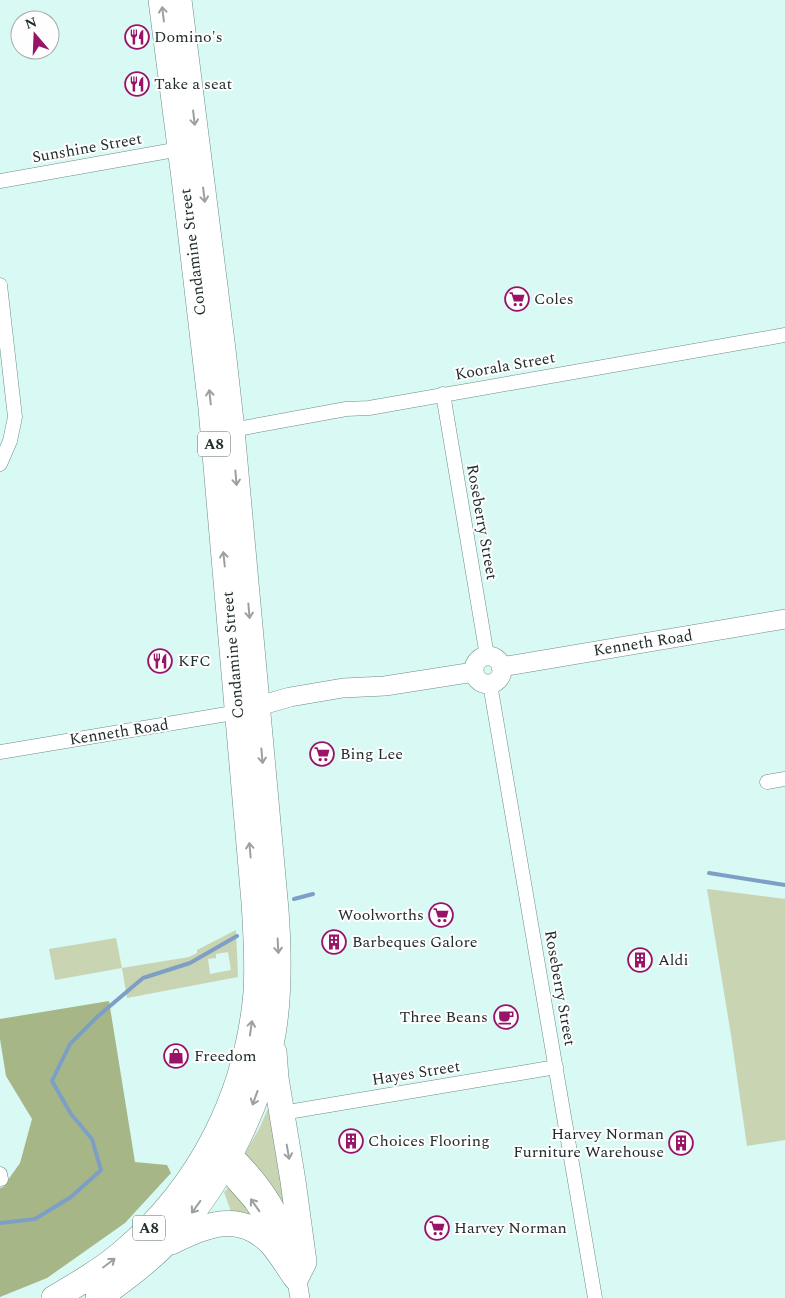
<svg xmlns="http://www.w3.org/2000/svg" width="785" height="1298" viewBox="0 0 785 1298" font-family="Spectral,serif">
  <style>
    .green { fill: #c8d4b2; fill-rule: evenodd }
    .forest { fill: #a6b687 }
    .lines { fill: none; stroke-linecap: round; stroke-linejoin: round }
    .stream { stroke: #7e9fc5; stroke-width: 4 }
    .street-casing { stroke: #6e8b88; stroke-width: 15 }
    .secondary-casing { stroke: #6e8b88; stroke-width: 20 }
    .highway-casing { stroke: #6e8b88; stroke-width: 26 }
    .street { stroke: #fff; stroke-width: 14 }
    .secondary { stroke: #fff; stroke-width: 19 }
    .highway { stroke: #fff; stroke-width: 25 }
    .oneway { stroke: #9ba0a0 }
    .labels { text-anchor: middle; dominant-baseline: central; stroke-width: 4; stroke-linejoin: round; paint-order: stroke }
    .shield { fill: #fefefe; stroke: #636c6b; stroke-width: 1 }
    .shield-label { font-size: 15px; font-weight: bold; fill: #212d2c }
    .poi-label { font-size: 16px; fill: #212d2c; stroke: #fefefe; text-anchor: start }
    .street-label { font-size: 16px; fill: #212d2c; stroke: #fefefe }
  </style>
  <rect width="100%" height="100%" fill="#d9f9f5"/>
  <!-- green -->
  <path class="green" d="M 707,889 L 785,899 L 785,1140 L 747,1146 L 731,1035 Z
    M 236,930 L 238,977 L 127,998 L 122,968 L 55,980 L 49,949 L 116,938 L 122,968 L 189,957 L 197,953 L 197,950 ZM 228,952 L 231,970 L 210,974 L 208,959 L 216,958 L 216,954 Z
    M 270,1104 L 290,1214 L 244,1155 L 259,1129 Z
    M 229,1187 L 236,1193 L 256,1220 L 233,1217 L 224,1192 Z"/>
  <!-- forest -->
  <path class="forest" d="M 109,1001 L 135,1162 L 167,1165 L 171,1173 L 125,1223 L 47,1278 L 0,1297 L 0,1188 L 3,1187 L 20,1163 L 32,1119 L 6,1076 L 0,1039 L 0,1019 Z"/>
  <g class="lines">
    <!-- stream -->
    <path class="stream" d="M 709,873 L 785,885
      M 294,899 L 313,894
      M 0,1223 L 35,1219 L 71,1197 L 101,1170 L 92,1139 L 71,1114 L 52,1081 L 70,1044 L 97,1017 L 143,978 L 190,963 L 237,936"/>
    <!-- street casing -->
    <g class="street-casing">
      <path id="street" d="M 0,181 L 180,149
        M 0,285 L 15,417 L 10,441 L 0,464
        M 443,394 L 487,656
        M 232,430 L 346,409 L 369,408 L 785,335
        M 490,684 L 595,1298
        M 0,752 L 239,712
        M 767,782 L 785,779
        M 282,1113 L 556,1067
        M 0,1174 L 1,1179"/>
    </g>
    <!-- secondary casing -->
    <g class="secondary-casing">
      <path id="secondary" d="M474 670a14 14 0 1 1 28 0a14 14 0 1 1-28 0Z
        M 501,667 L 785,619
        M 245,710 L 290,697 L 343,688 L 385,686 L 474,672
        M 230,1152 C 255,1176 277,1205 288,1237 C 295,1256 296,1278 300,1298
        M 222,1166 L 253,1201 L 281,1245"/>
    </g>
    <!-- highway casing -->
    <g class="highway-casing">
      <path id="highway" d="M 171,1242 C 206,1225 239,1210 271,1243 C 280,1253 288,1267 296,1278 L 304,1262 L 293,1181 L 276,1078 L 274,1052
        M 54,1298 C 78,1284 102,1270 123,1252 C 201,1186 247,1094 256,993 C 258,962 256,932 254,902 L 211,408 L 184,178 L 161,0
        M 98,1298 C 121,1282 143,1266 163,1246 C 217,1192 260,1109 273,1034 C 280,993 279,951 276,910 L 232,430 L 223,350 L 179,0"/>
    </g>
    <!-- street -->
    <use href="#street" class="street"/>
    <!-- secondary -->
    <use href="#secondary" class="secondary"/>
    <!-- highway -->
    <use href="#highway" class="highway"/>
  </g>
  <!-- one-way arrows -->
  <defs><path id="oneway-shaft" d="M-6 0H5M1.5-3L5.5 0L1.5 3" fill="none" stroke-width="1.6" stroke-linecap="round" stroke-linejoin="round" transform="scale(1.25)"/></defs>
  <g class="oneway">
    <use href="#oneway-shaft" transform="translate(163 14) rotate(-97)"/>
    <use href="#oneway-shaft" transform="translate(194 118) rotate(83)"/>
    <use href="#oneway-shaft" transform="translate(204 195) rotate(83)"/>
    <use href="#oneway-shaft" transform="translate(210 397) rotate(-96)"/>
    <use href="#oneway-shaft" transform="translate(236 478) rotate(85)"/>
    <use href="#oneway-shaft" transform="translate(224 559) rotate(-96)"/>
    <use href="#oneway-shaft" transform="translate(249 611) rotate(85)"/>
    <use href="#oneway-shaft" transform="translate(262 756) rotate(85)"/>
    <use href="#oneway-shaft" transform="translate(250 850) rotate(-95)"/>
    <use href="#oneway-shaft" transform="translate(278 946) rotate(87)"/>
    <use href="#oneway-shaft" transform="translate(251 1028) rotate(-82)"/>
    <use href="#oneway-shaft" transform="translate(255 1098) rotate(110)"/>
    <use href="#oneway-shaft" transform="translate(288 1152) rotate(80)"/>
    <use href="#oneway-shaft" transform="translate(255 1205) rotate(-125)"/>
    <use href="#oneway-shaft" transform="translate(196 1207) rotate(126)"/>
    <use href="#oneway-shaft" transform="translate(109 1263) rotate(-37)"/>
  </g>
  <!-- icons -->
  <defs>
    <g id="restaurant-ring" transform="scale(1.25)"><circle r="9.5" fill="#fefefe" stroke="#991468" stroke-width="1.5"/><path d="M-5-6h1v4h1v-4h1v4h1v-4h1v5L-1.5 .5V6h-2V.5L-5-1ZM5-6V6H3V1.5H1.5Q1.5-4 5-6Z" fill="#991468"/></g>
    <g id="supermarket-ring" transform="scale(1.25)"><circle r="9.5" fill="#fefefe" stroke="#991468" stroke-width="1.5"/><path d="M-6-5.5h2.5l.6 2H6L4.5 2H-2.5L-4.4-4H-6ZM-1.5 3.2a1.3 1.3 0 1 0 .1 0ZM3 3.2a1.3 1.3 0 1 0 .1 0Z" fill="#991468"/></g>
    <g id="building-ring" transform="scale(1.25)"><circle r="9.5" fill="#fefefe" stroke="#991468" stroke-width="1.5"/><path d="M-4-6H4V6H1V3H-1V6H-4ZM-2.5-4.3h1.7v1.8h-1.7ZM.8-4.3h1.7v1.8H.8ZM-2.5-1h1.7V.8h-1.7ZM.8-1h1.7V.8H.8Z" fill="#991468"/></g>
    <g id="cafe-ring" transform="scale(1.25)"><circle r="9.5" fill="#fefefe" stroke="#991468" stroke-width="1.5"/><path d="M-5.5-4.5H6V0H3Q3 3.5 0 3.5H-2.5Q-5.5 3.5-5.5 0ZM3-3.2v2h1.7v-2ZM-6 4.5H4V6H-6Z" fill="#991468"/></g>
    <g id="shop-ring" transform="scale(1.25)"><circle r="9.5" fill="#fefefe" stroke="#991468" stroke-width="1.5"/><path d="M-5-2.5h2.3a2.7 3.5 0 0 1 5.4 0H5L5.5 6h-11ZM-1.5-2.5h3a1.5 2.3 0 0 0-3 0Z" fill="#991468"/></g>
  </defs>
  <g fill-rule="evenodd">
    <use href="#restaurant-ring" x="137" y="37"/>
    <use href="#restaurant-ring" x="137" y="84"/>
    <use href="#supermarket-ring" x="517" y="299"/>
    <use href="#restaurant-ring" x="160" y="661"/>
    <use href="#supermarket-ring" x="322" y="754"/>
    <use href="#supermarket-ring" x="441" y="915"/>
    <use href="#building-ring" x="334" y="942"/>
    <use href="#building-ring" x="640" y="960"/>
    <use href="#cafe-ring" x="506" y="1017"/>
    <use href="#shop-ring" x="176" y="1056"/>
    <use href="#building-ring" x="351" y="1141"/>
    <use href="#building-ring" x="681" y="1143"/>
    <use href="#supermarket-ring" x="437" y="1228"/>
  </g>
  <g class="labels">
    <!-- shield labels -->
    <g class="shield">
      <rect x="198" y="431.5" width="32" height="25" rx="4"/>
      <rect x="133" y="1215.5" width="32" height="25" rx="4"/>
    </g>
    <g class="shield-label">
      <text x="214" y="444">A8</text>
      <text x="149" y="1228">A8</text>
    </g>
    <!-- poi labels -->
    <g class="poi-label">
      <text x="154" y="37">Domino's</text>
      <text x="154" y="84">Take a seat</text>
      <text x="534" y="299">Coles</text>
      <text x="178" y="661">KFC</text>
      <text x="340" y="754">Bing Lee</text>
      <text x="424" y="915" text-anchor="end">Woolworths</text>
      <text x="352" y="942">Barbeques Galore</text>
      <text x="658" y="960">Aldi</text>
      <text x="488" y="1017" text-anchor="end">Three Beans</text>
      <text x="194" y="1056">Freedom</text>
      <text x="664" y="1134" text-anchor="end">Harvey Norman<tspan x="664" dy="18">Furniture Warehouse</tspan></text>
      <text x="368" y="1141">Choices Flooring</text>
      <text x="454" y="1228">Harvey Norman</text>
    </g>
    <!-- street labels -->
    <g class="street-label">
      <text transform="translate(87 148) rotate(-10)">Sunshine Street</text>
      <text transform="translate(193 252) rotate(-97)">Condamine Street</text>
      <text transform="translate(505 366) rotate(-10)">Koorala Street</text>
      <text transform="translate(482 522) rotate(80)">Roseberry Street</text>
      <text transform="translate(643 643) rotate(-9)">Kenneth Road</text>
      <text transform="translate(233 655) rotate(-95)">Condamine Street</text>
      <text transform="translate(119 732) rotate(-9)">Kenneth Road</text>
      <text transform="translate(560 988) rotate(80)">Roseberry Street</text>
      <text transform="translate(416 1073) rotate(-9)">Hayes Street</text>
    </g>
  </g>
  <!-- north arrow -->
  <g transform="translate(35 35) rotate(341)"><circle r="24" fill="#fefefe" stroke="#a6aaaa"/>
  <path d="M0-4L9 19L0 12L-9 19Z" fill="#991468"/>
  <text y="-8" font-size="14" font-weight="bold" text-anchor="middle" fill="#212d2c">N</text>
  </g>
</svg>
